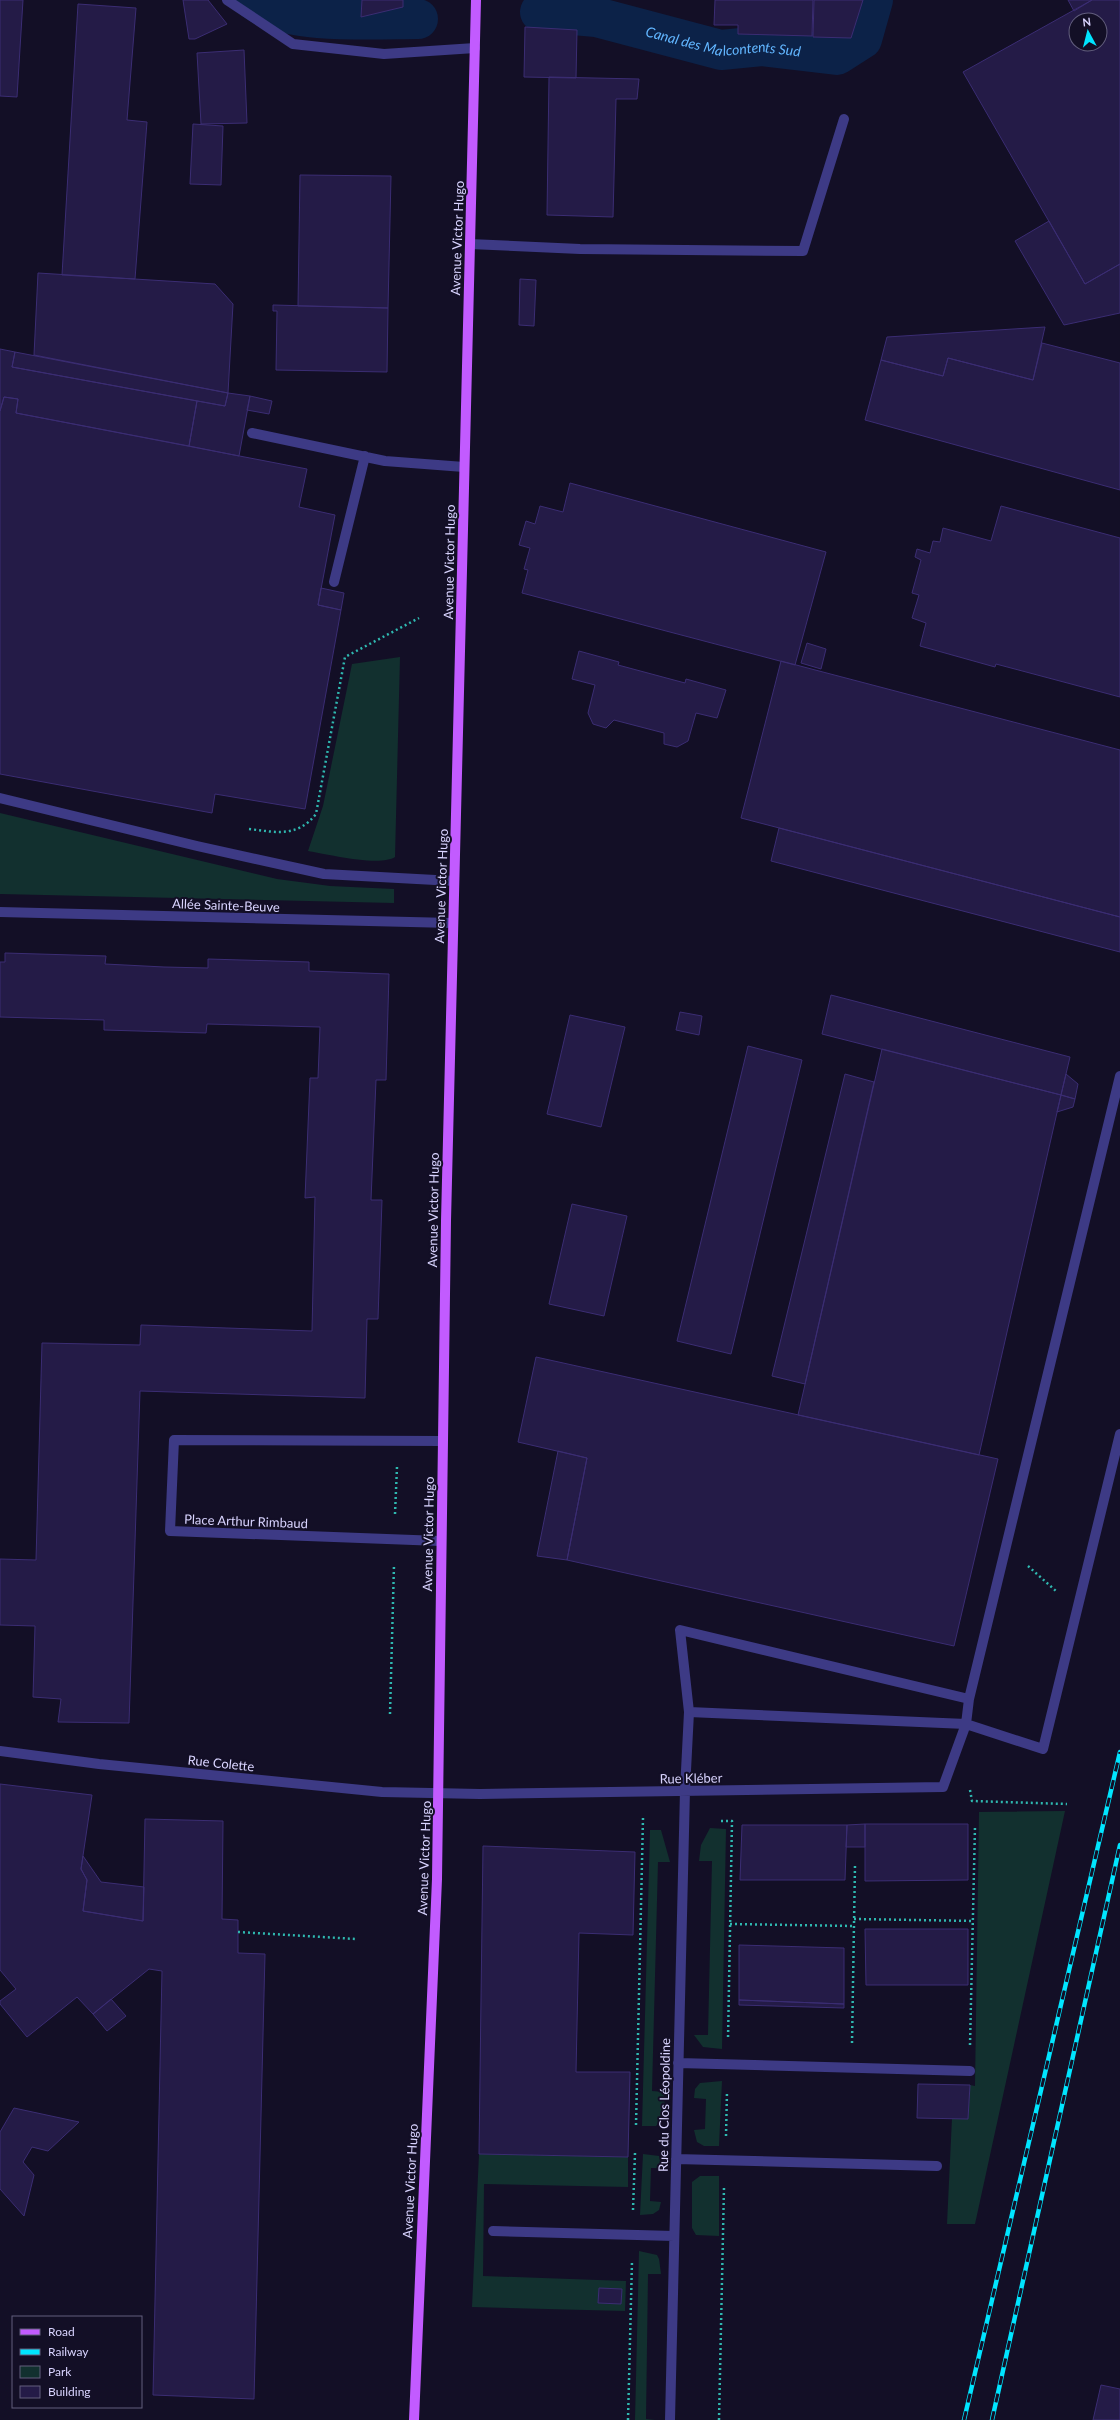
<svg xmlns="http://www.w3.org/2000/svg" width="1120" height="2420" viewBox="0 0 1120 2420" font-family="Lato,sans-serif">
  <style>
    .green { fill: #12302f }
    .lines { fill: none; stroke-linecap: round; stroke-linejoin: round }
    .canal { stroke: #0c2248; stroke-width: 40 }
    .building { fill: #241b47; stroke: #3b2d73; fill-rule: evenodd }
    .path { stroke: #2fb8b0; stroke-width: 2.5; stroke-dasharray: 2 3; stroke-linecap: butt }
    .minor { stroke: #3d3a85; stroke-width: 10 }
    .major { stroke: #c25bff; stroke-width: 10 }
    .rail-casing { stroke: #00e5ff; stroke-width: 4.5 }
    .rail { stroke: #130f26; stroke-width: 3; stroke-dasharray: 9; stroke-linecap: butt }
    .labels { text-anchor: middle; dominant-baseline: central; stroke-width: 4; stroke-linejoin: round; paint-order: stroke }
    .street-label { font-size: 13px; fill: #d9d4ff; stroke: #130f26 }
    .water-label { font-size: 14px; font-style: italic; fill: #62b6ff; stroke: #130f26 }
  </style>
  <rect width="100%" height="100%" fill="#130f26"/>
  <!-- green -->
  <path class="green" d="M 400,657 L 395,857 C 380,867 326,854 308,851 L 323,806 L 352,664 Z
    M 0,813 L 277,879 L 330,886 L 394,889 L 394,903 L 0,894 Z
    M 1065,1811 L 975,2224 L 947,2224 L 952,2118 L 968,2119 L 970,2085 L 975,2086 L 979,1812 Z
    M 710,1828 L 726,1829 L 722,2049 L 703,2047 L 694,2035 L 708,2035 L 712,1861 L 699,1861 L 701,1845 Z
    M 650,1830 L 661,1830 L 670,1862 L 658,1862 L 652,2091 L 664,2092 L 665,2115 L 656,2126 L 642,2126 Z
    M 722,2081 L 719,2146 L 704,2146 L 697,2142 L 694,2130 L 705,2129 L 706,2099 L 694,2098 L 695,2089 L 700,2083 Z
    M 479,2154 L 628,2157 L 628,2187 L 484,2184 L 483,2276 L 626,2281 L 625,2311 L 472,2307 Z
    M 643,2154 L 659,2156 L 662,2168 L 651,2168 L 650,2201 L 661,2202 L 659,2210 L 653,2214 L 640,2215 Z
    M 700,2176 L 719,2176 L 719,2236 L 696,2235 L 692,2228 L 692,2182 Z
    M 639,2251 L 657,2255 L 659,2259 L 661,2274 L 648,2274 L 646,2419 L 655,2420 L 635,2420 Z"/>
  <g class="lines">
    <!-- canal -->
    <g class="canal">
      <path d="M 254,0 C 284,25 378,19 418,19"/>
      <path id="s1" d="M 540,12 L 596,17 L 721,50 L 762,46 L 837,55 L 862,39 L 873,0"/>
    </g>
  </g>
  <!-- building -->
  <path class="building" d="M 0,0 L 23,0 L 17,97 L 0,96 Z
    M 183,0 L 208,0 L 227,24 L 195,39 L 189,39 Z
    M 362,0 L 403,0 L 403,7 L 361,17 Z
    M 715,0 L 813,0 L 812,36 L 738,34 L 738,25 L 714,25 Z
    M 814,0 L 863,0 L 851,38 L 813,37 Z
    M 1068,0 L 1092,0 L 1074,11 Z
    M 1092,0 L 1120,0 L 1120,264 L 1085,284 L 963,72 ZM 1076,20 L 1100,20 L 1100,44 L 1076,44 Z
    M 78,4 L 136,8 L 127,120 L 147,122 L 135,279 L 62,275 Z
    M 525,27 L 577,30 L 576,78 L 524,77 Z
    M 244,50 L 247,123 L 201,124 L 197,53 Z
    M 549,77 L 639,79 L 637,99 L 616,99 L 613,217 L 547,215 Z
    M 193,124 L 223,126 L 221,185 L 190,184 Z
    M 300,175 L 391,176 L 388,308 L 298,306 Z
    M 1049,221 L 1085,284 L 1120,264 L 1120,313 L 1064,325 L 1015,241 Z
    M 38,273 L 215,284 L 233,304 L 228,393 L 34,355 Z
    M 520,279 L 536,280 L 534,326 L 519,325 Z
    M 273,305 L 388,308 L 387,372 L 276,370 L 277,311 L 273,311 Z
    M 1045,327 L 1033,380 L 948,358 L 943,376 L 881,360 L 887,337 Z
    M 1042,343 L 1120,363 L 1120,490 L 865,420 L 881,360 L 943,376 L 948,358 L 1033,380 Z
    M 0,349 L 15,352 L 12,367 L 197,401 L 189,446 L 16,413 L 18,399 L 4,397 L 0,411 Z
    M 15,352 L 228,393 L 225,406 L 12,367 Z
    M 228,393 L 250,396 L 239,456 L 189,446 L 197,401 L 225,406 Z
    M 250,396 L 272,401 L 269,414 L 247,410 Z
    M 4,397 L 18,399 L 16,413 L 307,469 L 299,507 L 335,515 L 318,605 L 341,610 L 305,809 L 215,794 L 212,813 L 0,774 L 0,411 Z
    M 570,483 L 826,552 L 795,665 L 522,593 L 528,570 L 524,569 L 530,548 L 519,545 L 526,521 L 535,524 L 540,506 L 563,512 Z
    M 1001,506 L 1120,538 L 1120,697 L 996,664 L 995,667 L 920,646 L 926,623 L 912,618 L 919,595 L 912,593 L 921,560 L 915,557 L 917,549 L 930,553 L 933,541 L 940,542 L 943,528 L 991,541 Z
    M 321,588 L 344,593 L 341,610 L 318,605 Z
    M 807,643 L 826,649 L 821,669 L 801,663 Z
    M 579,651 L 619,662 L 618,665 L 685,683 L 686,679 L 726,690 L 717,718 L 696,713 L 688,741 L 677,747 L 664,744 L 664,733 L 614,720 L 606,728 L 593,724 L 588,713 L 595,685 L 572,679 Z
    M 781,661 L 1120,750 L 1120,917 L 741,818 Z
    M 779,828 L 1120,917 L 1120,952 L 771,861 Z
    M 5,953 L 106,956 L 105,964 L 164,967 L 208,968 L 208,959 L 309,962 L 309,971 L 389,974 L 386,1080 L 376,1080 L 371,1200 L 382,1200 L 378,1319 L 367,1319 L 365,1398 L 140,1391 L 129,1723 L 58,1722 L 61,1699 L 33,1697 L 35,1626 L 0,1625 L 0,1559 L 36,1560 L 42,1343 L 140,1345 L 141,1325 L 312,1331 L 315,1197 L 305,1198 L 310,1078 L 318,1078 L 320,1027 L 207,1024 L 206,1033 L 104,1030 L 104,1020 L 0,1017 L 0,962 L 5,962 Z
    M 831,995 L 1070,1057 L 1061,1095 L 822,1034 Z
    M 680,1012 L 702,1016 L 699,1035 L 676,1030 Z
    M 570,1015 L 625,1027 L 601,1127 L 547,1114 Z
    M 748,1046 L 802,1060 L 731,1354 L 677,1341 Z
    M 882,1049 L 1061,1095 L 979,1455 L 798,1415 Z
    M 845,1074 L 874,1082 L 805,1384 L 772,1376 Z
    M 1066,1074 L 1078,1084 L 1075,1099 L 1061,1095 Z
    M 1061,1095 L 1075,1099 L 1073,1107 L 1057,1112 Z
    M 572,1204 L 627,1216 L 604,1316 L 549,1304 Z
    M 536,1357 L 998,1459 L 954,1646 L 567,1560 L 587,1458 L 518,1442 Z
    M 558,1451 L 587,1458 L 567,1560 L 537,1556 Z
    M 0,1784 L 92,1795 L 81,1869 L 87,1880 L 83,1911 L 143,1921 L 145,1819 L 223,1821 L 222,1919 L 238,1920 L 238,1953 L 265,1954 L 254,2399 L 153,2395 L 162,1971 L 149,1969 L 93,2014 L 77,1997 L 27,2037 L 0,2004 L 0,2001 L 16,1989 L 0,1970 Z
    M 865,1824 L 968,1824 L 968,1880 L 865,1881 Z
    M 865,1824 L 865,1847 L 846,1847 L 847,1825 Z
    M 742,1825 L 847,1825 L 845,1880 L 740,1880 Z
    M 483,1846 L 635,1852 L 633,1935 L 579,1933 L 576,2072 L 630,2072 L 628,2157 L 479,2154 Z
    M 83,1856 L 101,1882 L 144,1887 L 143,1921 L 83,1911 L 87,1880 L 81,1869 Z
    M 865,1929 L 968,1929 L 968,1985 L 866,1985 Z
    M 739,1945 L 844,1948 L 844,2004 L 739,2000 Z
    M 111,1999 L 126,2016 L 107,2031 L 93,2014 Z
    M 739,2000 L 844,2004 L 844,2008 L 739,2005 Z
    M 918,2084 L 970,2085 L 968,2119 L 917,2118 Z
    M 14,2108 L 79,2122 L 48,2151 L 32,2147 L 23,2162 L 34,2175 L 24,2216 L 0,2189 L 0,2132 Z
    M 599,2288 L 622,2289 L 621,2304 L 598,2303 Z
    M 1101,2385 L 1120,2389 L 1120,2420 L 1093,2420 Z"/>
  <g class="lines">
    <!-- path -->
    <path class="path" d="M 249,829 C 275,832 297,838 316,814 L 345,657 L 419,618
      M 395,1514 L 397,1467
      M 1028,1566 L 1056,1591
      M 390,1714 L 394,1565
      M 970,1790 L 972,1801 L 1067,1804
      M 721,1821 L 732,1821 L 728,2040
      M 854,1919 L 974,1921
      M 730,1924 L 854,1926
      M 238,1932 L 356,1939
      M 852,2043 L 855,1865
      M 970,2045 L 975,1826
      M 636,2125 L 643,1818
      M 726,2136 L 727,2091
      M 633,2210 L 635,2153
      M 628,2420 L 632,2261
      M 719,2420 L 724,2187"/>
    <!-- minor -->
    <path class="minor" d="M 227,0 L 293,44 L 384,54 L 475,48
      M 470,244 L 580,249 L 803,251 L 844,119
      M 252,433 L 385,461 L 464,467
      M 334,582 L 365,456
      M 0,798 L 197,846 L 324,874 L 454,881
      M 0,912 L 452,923
      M 440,1541 L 170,1531 L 174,1440 L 442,1441
      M 969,1699 L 680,1630 L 689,1712 L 966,1724 L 1043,1749 L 1120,1434
      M 0,1751 L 99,1764 L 382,1792 L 480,1794 L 943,1787 L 966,1724 L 969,1699 L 1120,1076
      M 678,2063 L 970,2071
      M 676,2159 L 937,2166
      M 493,2231 L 674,2236
      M 670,2420 L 685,1790 L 689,1712"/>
    <!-- major -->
    <path class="major" d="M 414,2420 L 437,1879 L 446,1221 L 476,0"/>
    <!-- rail casing -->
    <g class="rail-casing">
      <path id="rail" d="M 964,2420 L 1120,1752
        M 992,2420 L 1120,1845"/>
    </g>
    <!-- rail -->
    <use href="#rail" class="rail"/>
  </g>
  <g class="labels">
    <!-- street labels -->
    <g class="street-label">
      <text transform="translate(457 238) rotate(-88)">Avenue Victor Hugo</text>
      <text transform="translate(449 562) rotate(-89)">Avenue Victor Hugo</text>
      <text transform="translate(441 886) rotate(-88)">Avenue Victor Hugo</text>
      <text transform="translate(226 905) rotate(2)">Allée Sainte-Beuve</text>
      <text transform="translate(433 1210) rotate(-89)">Avenue Victor Hugo</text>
      <text transform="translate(246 1521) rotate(2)">Place Arthur Rimbaud</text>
      <text transform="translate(428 1534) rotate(-89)">Avenue Victor Hugo</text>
      <text transform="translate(221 1763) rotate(6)">Rue Colette</text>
      <text transform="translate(691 1778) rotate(-1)">Rue Kléber</text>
      <text transform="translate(424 1858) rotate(-88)">Avenue Victor Hugo</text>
      <text transform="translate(664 2105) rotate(-89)">Rue du Clos Léopoldine</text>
      <text transform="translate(410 2181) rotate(-87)">Avenue Victor Hugo</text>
    </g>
    <!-- water labels -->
    <g class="water-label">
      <text stroke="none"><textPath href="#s1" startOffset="187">Canal des Malcontents Sud</textPath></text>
    </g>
  </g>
  <!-- legend -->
  <rect x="12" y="2316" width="130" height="92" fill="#130f26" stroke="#625e7d"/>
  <rect x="20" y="2329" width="20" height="6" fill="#c25bff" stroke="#625e7d"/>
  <text x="48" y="2336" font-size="12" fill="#d9d4ff">Road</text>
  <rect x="20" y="2349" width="20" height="6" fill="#00e5ff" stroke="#625e7d"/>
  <text x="48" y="2356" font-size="12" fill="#d9d4ff">Railway</text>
  <rect x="20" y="2366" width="20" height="12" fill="#12302f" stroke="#625e7d"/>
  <text x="48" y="2376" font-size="12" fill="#d9d4ff">Park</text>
  <rect x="20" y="2386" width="20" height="12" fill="#241b47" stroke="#625e7d"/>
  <text x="48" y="2396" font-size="12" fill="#d9d4ff">Building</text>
  <!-- north arrow -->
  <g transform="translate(1088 32) rotate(353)"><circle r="19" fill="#130f26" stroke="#625e7d"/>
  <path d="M0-3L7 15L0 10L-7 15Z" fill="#00e5ff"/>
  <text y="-6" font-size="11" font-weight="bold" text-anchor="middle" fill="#d9d4ff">N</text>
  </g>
</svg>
